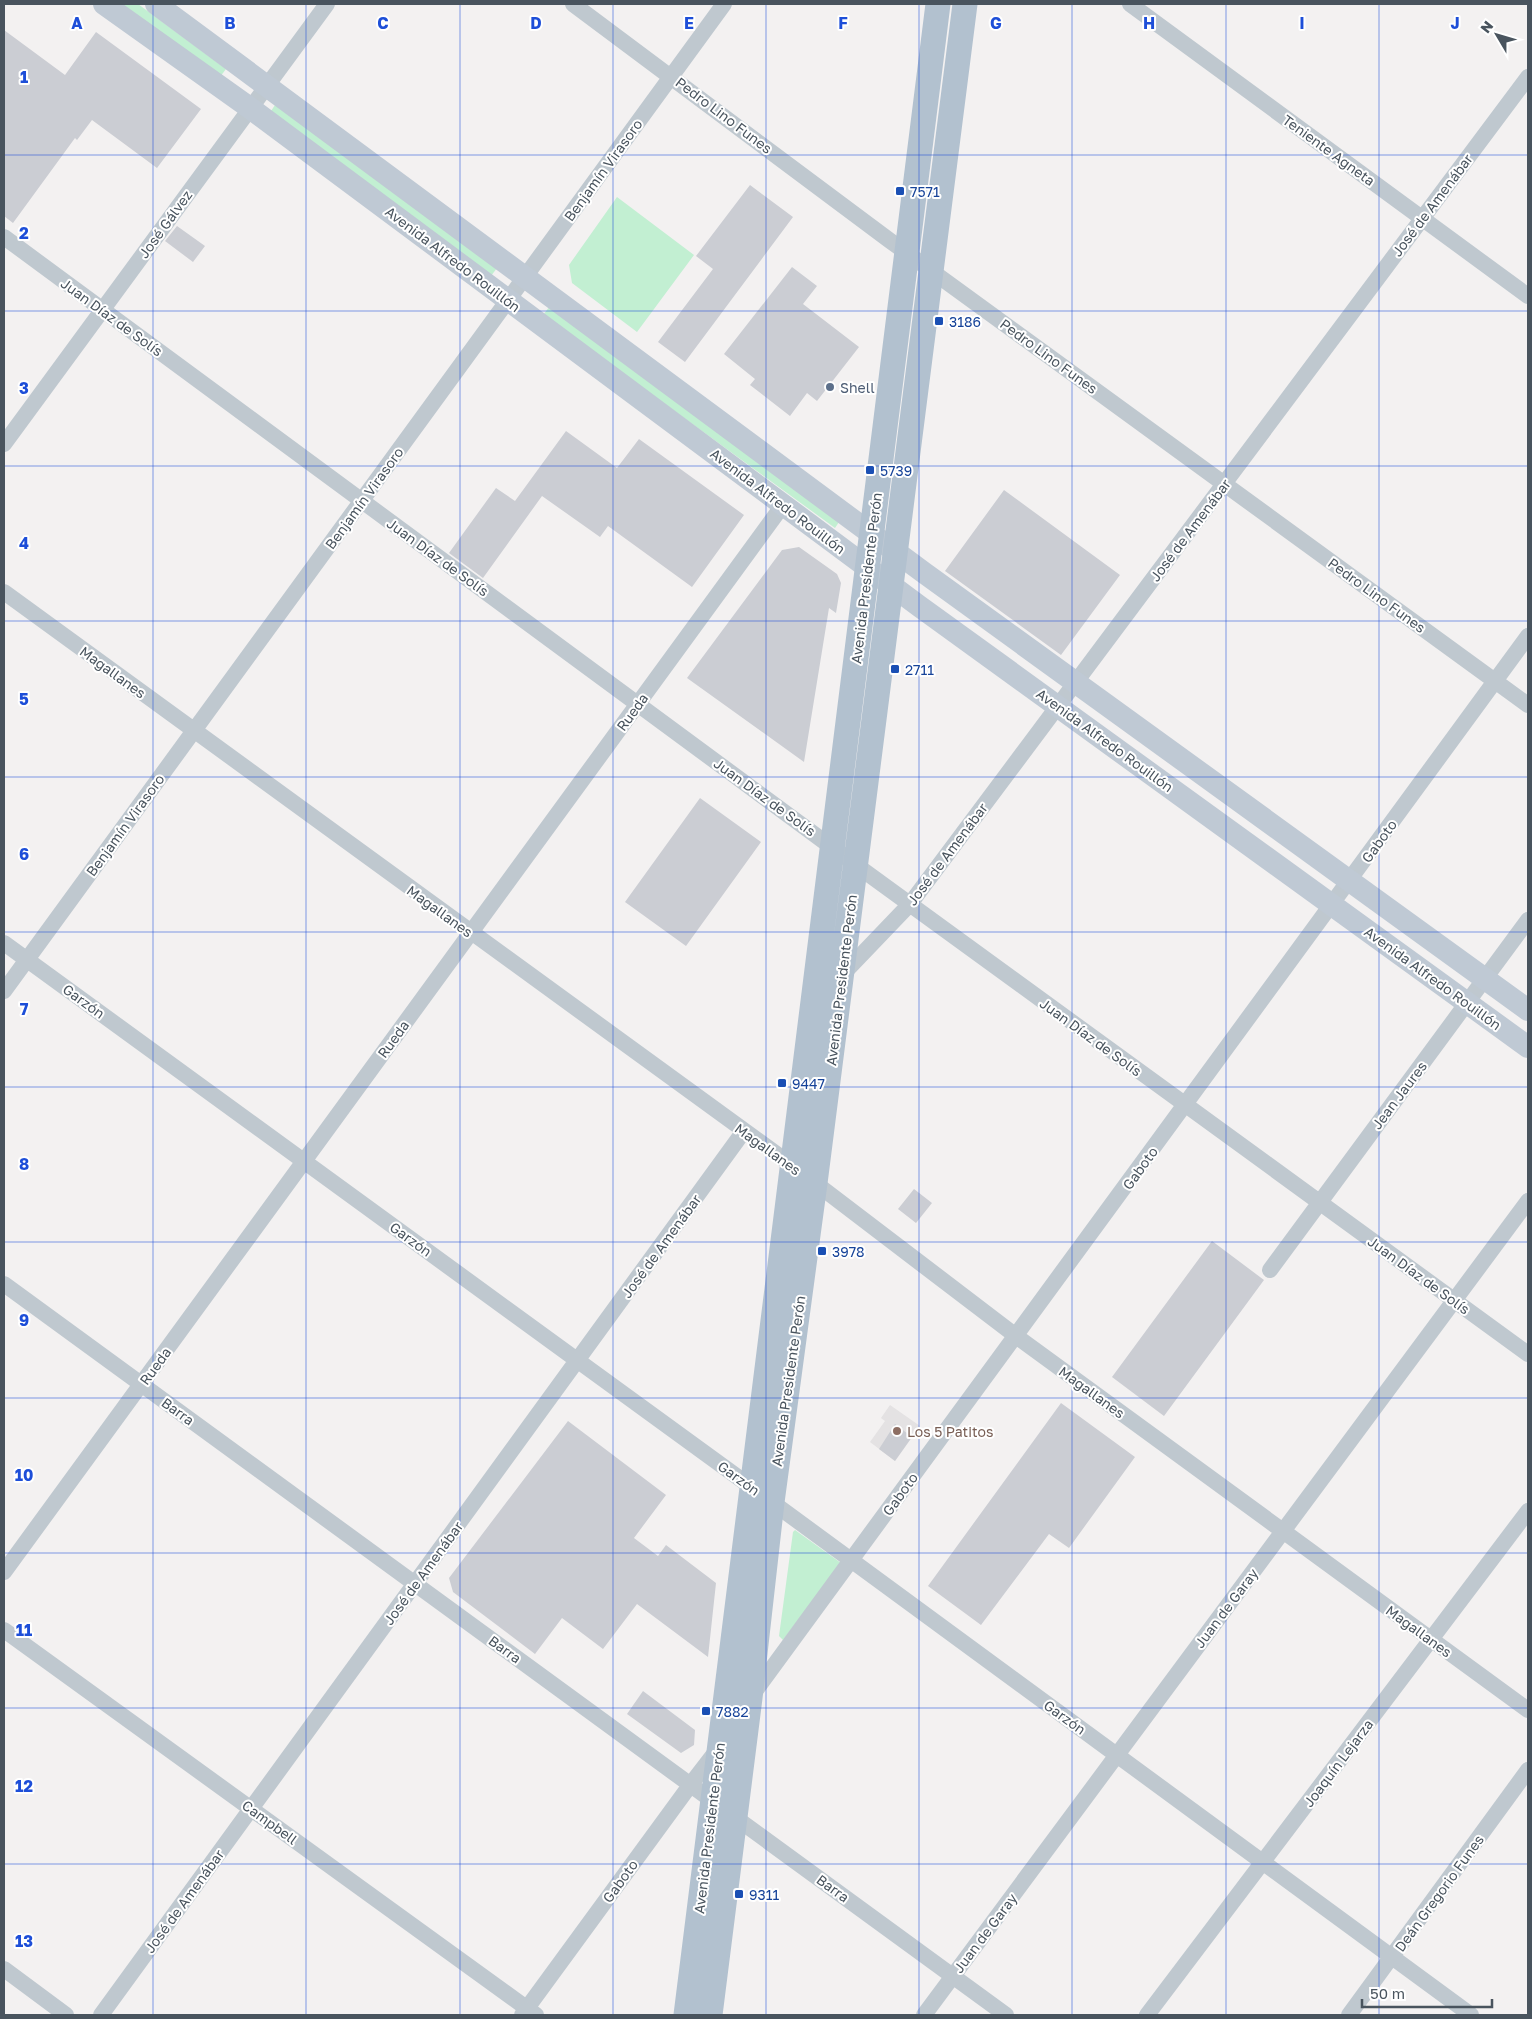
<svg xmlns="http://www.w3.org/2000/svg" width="1532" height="2019" viewBox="0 0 1532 2019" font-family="'Golos Text',sans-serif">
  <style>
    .education { fill: #e4e2e3 }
    .green { fill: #c2efd2 }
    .building { fill: #cbcdd3 }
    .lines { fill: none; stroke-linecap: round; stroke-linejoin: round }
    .street { stroke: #bfc8cf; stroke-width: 16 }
    .secondary { stroke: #bfc9d4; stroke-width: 22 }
    .primary { stroke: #b2c1cf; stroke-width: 25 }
    .grid { fill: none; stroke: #1d4ed8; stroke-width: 1; stroke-opacity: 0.55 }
    .transit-dot { fill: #1a4fb4; stroke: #fff; stroke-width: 2 }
    .service-dot { fill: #5c6f8a; stroke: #fff; stroke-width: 2 }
    .education-dot { fill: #8d6e63; stroke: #fff; stroke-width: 2 }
    .labels { text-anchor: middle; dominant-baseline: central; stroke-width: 4; stroke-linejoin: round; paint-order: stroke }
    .street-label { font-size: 14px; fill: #49545e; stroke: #fff }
    .transit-label { font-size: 14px; fill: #164399; stroke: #fff; text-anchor: start }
    .service-label { font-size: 14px; fill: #4e5e75; stroke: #fff; text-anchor: start }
    .education-label { font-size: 14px; fill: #785e54; stroke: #fff; text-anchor: start }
    .grid-label { font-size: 16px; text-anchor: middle; font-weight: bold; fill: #1d4ed8; stroke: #fff; stroke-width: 4; stroke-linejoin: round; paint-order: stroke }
  </style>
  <rect width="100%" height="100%" fill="#f3f1f1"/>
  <!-- education -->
  <path class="education" d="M 890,1405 L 920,1426 L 895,1461 L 870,1442 L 885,1421 L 881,1418 Z"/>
  <!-- green -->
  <path class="green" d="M 120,4 L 138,4 L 226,69 L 220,77 Z
    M 275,105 L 497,268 L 491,276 L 269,114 Z
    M 617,197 L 694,255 L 637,332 L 572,283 L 569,265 Z
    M 550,306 L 841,519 L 835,528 L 543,315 Z
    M 795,1530 L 841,1563 L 783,1640 L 779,1636 L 793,1532 Z"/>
  <!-- building -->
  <path class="building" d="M 4,30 L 65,75 L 96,32 L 201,109 L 157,168 L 92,120 L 77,140 L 75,138 L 13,223 L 4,216 Z
    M 750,185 L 793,217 L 685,362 L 658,342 L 713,269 L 696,256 Z
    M 177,226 L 205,246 L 193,262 L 165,241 Z
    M 792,267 L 817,286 L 803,304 L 859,347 L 817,401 L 807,393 L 790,416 L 750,385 L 755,379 L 724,354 Z
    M 566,431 L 617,468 L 639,439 L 744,515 L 692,587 L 608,526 L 600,537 L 542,496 L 483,578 L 449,553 L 496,488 L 515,501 Z
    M 1004,490 L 1120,575 L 1061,655 L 945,571 Z
    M 799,547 L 837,574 L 841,583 L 836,613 L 829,608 L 804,762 L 687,678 L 782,550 Z
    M 700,798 L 761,842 L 686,946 L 625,902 Z
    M 914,1189 L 932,1203 L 916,1223 L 898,1209 Z
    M 1212,1241 L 1264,1280 L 1164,1416 L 1112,1377 Z
    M 1061,1403 L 1135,1457 L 1069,1548 L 1049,1534 L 981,1625 L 928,1586 Z
    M 568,1421 L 666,1495 L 634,1538 L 658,1556 L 666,1545 L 716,1583 L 708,1657 L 637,1604 L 603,1649 L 562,1618 L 535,1654 L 453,1592 L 449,1578 Z
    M 895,1424 L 912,1437 L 895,1461 L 879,1449 Z
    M 643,1691 L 695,1730 L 694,1745 L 681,1753 L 627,1714 Z"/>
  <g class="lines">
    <!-- street -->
    <path class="street" d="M 573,4 L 889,240 L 1528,705
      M 1130,4 L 1528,296
      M 4,237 L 856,865 L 1528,1354
      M 4,444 L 327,4
      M 4,592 L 793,1166 L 1016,1336 L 1528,1710
      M 4,943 L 761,1494 L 1471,2015
      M 842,975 L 910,904 L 1528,77
      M 4,991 L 724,4
      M 1270,1270 L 1528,920
      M 4,1284 L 1006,2015
      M 4,1572 L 783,505
      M 4,1630 L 536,2015
      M 753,1694 L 1528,636
      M 4,1969 L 66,2015
      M 101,2015 L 744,1131
      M 522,2015 L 691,1784 L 718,1749
      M 924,2015 L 1528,1201
      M 1147,2015 L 1528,1511
      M 1349,2015 L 1528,1770"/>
    <!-- secondary -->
    <path class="secondary" d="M 104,4 L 250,108 L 919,606 L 1528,1047
      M 156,4 L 923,572 L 1528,1010"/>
    <!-- primary -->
    <path class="primary" d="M 686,2015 L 938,4
      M 710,2015 L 750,1698 L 772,1502 L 815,1183 L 965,4"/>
  </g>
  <!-- grid -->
  <path class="grid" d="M 153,4 L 153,2015M 306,4 L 306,2015M 460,4 L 460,2015M 613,4 L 613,2015M 766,4 L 766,2015M 919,4 L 919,2015M 1072,4 L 1072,2015M 1226,4 L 1226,2015M 1379,4 L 1379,2015M 4,155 L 1528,155M 4,311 L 1528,311M 4,466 L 1528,466M 4,621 L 1528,621M 4,777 L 1528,777M 4,932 L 1528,932M 4,1087 L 1528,1087M 4,1242 L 1528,1242M 4,1398 L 1528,1398M 4,1553 L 1528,1553M 4,1708 L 1528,1708M 4,1864 L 1528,1864"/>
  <!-- markers -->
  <g class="transit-dot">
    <rect x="895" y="186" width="10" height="10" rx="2.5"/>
    <rect x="934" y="316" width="10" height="10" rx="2.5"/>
    <rect x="865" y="465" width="10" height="10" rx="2.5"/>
    <rect x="890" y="664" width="10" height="10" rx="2.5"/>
    <rect x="777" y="1078" width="10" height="10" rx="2.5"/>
    <rect x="817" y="1246" width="10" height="10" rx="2.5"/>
    <rect x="701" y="1706" width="10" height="10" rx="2.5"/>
    <rect x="734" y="1889" width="10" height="10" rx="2.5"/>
  </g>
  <circle class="service-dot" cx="830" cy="387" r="5"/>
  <circle class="education-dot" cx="897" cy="1431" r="5"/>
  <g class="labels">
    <!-- street labels -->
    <g class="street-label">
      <text transform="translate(724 115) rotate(37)">Pedro Lino Funes</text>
      <text transform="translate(1329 150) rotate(36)">Teniente Agneta</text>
      <text transform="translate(603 170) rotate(-54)">Benjamín Virasoro</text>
      <text transform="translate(1432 205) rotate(-53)">José de Amenábar</text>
      <text transform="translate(165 224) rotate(-54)">José Gálvez</text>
      <text transform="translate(453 259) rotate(37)">Avenida Alfredo Rouillón</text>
      <text transform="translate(112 317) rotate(36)">Juan Díaz de Solís</text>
      <text transform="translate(1049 356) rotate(36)">Pedro Lino Funes</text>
      <text transform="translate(364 498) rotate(-54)">Benjamín Virasoro</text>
      <text transform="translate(778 501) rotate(37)">Avenida Alfredo Rouillón</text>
      <text transform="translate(1190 530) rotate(-53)">José de Amenábar</text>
      <text transform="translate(438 557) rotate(36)">Juan Díaz de Solís</text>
      <text transform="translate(866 578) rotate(-83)">Avenida Presidente Perón</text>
      <text transform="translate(1377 595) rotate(36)">Pedro Lino Funes</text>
      <text transform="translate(113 672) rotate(36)">Magallanes</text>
      <text transform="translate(632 712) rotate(-54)">Rueda</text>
      <text transform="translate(1105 740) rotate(36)">Avenida Alfredo Rouillón</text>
      <text transform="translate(765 797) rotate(36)">Juan Díaz de Solís</text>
      <text transform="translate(125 825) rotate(-54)">Benjamín Virasoro</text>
      <text transform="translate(1379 841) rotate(-54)">Gaboto</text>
      <text transform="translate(947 854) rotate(-53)">José de Amenábar</text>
      <text transform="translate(440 911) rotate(36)">Magallanes</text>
      <text transform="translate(1433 978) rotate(36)">Avenida Alfredo Rouillón</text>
      <text transform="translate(841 980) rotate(-83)">Avenida Presidente Perón</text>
      <text transform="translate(84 1001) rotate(36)">Garzón</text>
      <text transform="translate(1091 1037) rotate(36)">Juan Díaz de Solís</text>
      <text transform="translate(393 1039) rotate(-54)">Rueda</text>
      <text transform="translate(1399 1095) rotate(-53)">Jean Jaures</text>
      <text transform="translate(768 1149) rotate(36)">Magallanes</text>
      <text transform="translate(1140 1168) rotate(-54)">Gaboto</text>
      <text transform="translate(411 1239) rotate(36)">Garzón</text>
      <text transform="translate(661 1246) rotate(-54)">José de Amenábar</text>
      <text transform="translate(1419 1275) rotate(36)">Juan Díaz de Solís</text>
      <text transform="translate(155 1366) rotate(-54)">Rueda</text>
      <text transform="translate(788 1381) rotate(-82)">Avenida Presidente Perón</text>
      <text transform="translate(1092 1392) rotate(36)">Magallanes</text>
      <text transform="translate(178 1411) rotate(36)">Barra</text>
      <text transform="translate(739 1478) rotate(36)">Garzón</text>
      <text transform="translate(900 1494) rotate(-54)">Gaboto</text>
      <text transform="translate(423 1573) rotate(-54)">José de Amenábar</text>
      <text transform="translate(1226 1608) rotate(-53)">Juan de Garay</text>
      <text transform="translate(1419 1631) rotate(36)">Magallanes</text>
      <text transform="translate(505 1649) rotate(36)">Barra</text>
      <text transform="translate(1065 1717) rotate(36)">Garzón</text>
      <text transform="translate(1338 1763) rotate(-53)">Joaquín Lejarza</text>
      <text transform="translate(270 1822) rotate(36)">Campbell</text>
      <text transform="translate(709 1828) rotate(-83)">Avenida Presidente Perón</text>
      <text transform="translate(620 1881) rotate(-54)">Gaboto</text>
      <text transform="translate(833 1888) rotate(36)">Barra</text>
      <text transform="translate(1439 1893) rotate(-54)">Deán Gregorio Funes</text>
      <text transform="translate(184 1901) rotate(-54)">José de Amenábar</text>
      <text transform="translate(985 1933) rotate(-53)">Juan de Garay</text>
    </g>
    <!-- transit labels -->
    <g class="transit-label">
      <text x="910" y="191">7571</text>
      <text x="949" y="321">3186</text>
      <text x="880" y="470">5739</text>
      <text x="905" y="669">2711</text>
      <text x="792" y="1083">9447</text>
      <text x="832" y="1251">3978</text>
      <text x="716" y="1711">7882</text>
      <text x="749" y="1894">9311</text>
    </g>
    <!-- service labels -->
    <g class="service-label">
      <text x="840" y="387">Shell</text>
    </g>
    <!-- education labels -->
    <g class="education-label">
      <text x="907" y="1431">Los 5 Patitos</text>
    </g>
  </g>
  <g class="grid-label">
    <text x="77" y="29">A</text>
    <text x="230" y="29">B</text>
    <text x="383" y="29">C</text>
    <text x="536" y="29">D</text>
    <text x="689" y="29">E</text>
    <text x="843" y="29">F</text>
    <text x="996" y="29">G</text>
    <text x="1149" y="29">H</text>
    <text x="1302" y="29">I</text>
    <text x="1455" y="29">J</text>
    <text x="24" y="83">1</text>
    <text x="24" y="239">2</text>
    <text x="24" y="394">3</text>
    <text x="24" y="549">4</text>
    <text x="24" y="705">5</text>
    <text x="24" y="860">6</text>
    <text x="24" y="1015">7</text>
    <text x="24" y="1170">8</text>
    <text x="24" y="1326">9</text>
    <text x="24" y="1481">10</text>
    <text x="24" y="1636">11</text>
    <text x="24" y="1792">12</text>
    <text x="24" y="1947">13</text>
  </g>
  <!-- border -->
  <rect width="1532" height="2019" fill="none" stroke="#49545e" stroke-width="10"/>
  <!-- north arrow -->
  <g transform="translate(1497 35) rotate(308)" stroke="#ffffff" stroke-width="4" paint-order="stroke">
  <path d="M0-4L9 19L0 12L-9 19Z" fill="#49545e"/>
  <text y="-8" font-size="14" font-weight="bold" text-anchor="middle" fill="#49545e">N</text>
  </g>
  <!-- scale -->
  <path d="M1362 1999v8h130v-8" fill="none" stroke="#49545e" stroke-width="2.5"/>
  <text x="1370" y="1999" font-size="15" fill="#49545e" stroke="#ffffff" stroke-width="4" paint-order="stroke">50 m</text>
</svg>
